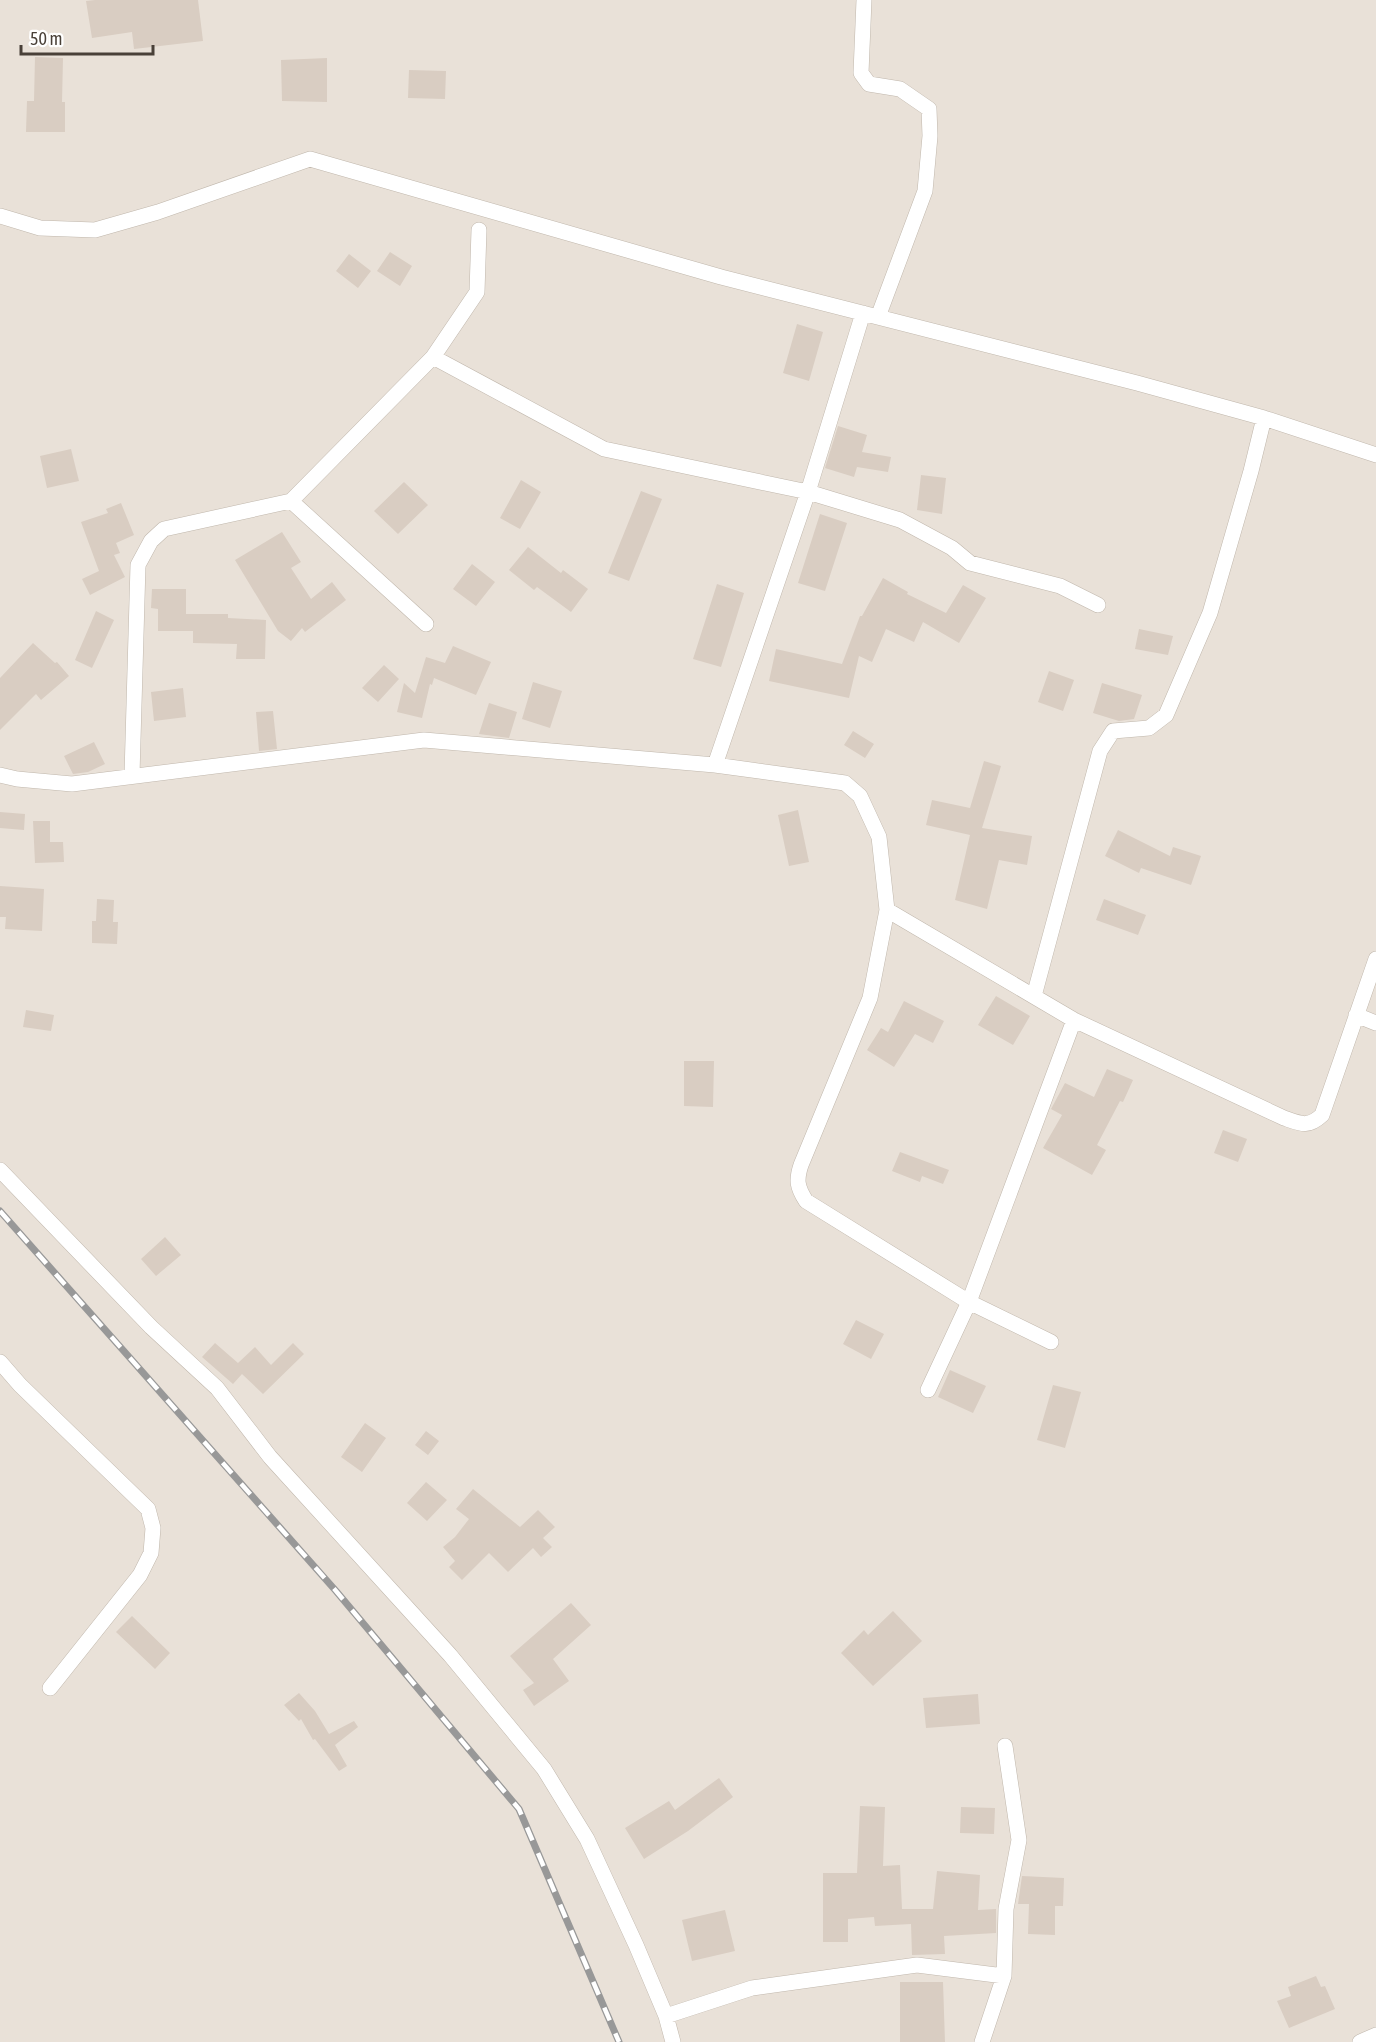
<svg xmlns="http://www.w3.org/2000/svg" width="1376" height="2042" viewBox="0 0 1376 2042" font-family="'Asap Condensed',sans-serif">
  <style>
    .residential { fill: #e9e1d8 }
    .building { fill: #d9cdc2 }
    .lines { fill: none; stroke-linecap: round; stroke-linejoin: round }
    .street-casing { stroke: #c0b7ac; stroke-width: 16 }
    .street { stroke: #fff; stroke-width: 15 }
    .rail-casing { stroke: #989898; stroke-width: 7 }
    .rail { stroke: #fff; stroke-width: 4.5; stroke-dasharray: 14; stroke-linecap: butt }
  </style>
  <rect width="100%" height="100%" fill="#f5f0ea"/>
  <!-- residential -->
  <path class="residential" d="M 0,0 L 1376,0 L 1376,2042 L 0,2042 Z"/>
  <!-- building -->
  <path class="building" d="M 95,0 L 198,0 L 203,41 L 134,49 L 132,32 L 92,38 L 86,1 Z
    M 35,57 L 63,58 L 62,102 L 65,102 L 65,132 L 26,132 L 27,101 L 34,101 Z
    M 327,58 L 327,102 L 282,101 L 281,60 Z
    M 409,70 L 446,71 L 445,99 L 408,98 Z
    M 390,252 L 412,266 L 400,286 L 377,271 Z
    M 349,254 L 371,271 L 358,288 L 336,271 Z
    M 797,324 L 823,332 L 809,381 L 783,373 Z
    M 838,426 L 867,435 L 862,452 L 891,457 L 888,472 L 857,467 L 854,477 L 825,468 Z
    M 71,449 L 79,481 L 47,488 L 40,456 Z
    M 921,475 L 946,478 L 942,514 L 917,510 Z
    M 521,480 L 541,492 L 520,529 L 500,518 Z
    M 404,482 L 428,505 L 398,534 L 374,511 Z
    M 641,491 L 662,499 L 629,581 L 608,573 Z
    M 121,503 L 134,535 L 116,543 L 120,553 L 114,555 L 125,577 L 90,595 L 82,579 L 99,571 L 81,522 L 108,513 L 106,509 Z
    M 820,514 L 847,523 L 825,591 L 798,583 Z
    M 282,532 L 301,562 L 291,568 L 311,599 L 332,582 L 346,600 L 305,632 L 302,628 L 291,641 L 278,631 L 235,560 Z
    M 528,547 L 561,573 L 563,570 L 588,589 L 571,612 L 537,587 L 534,590 L 509,570 Z
    M 472,564 L 495,582 L 476,606 L 453,589 Z
    M 883,578 L 908,592 L 907,594 L 946,613 L 963,585 L 986,598 L 959,643 L 923,622 L 914,642 L 886,629 L 872,662 L 859,656 L 849,698 L 769,681 L 776,649 L 842,664 L 860,616 L 862,616 Z
    M 717,584 L 744,593 L 721,667 L 693,659 Z
    M 152,589 L 186,589 L 186,614 L 228,614 L 228,618 L 266,620 L 265,659 L 236,659 L 237,644 L 193,643 L 193,631 L 158,631 L 158,609 L 151,608 Z
    M 96,611 L 114,620 L 92,668 L 75,660 Z
    M 1139,629 L 1173,636 L 1168,655 L 1135,649 Z
    M 33,643 L 55,663 L 57,662 L 69,676 L 41,700 L 36,694 L 0,730 L 0,678 Z
    M 453,646 L 491,662 L 476,695 L 434,678 L 432,685 L 430,684 L 422,718 L 397,712 L 404,683 L 415,693 L 426,657 L 445,663 Z
    M 384,665 L 399,679 L 378,702 L 362,688 Z
    M 1049,671 L 1074,680 L 1063,711 L 1038,702 Z
    M 533,682 L 562,691 L 550,728 L 522,719 Z
    M 1102,683 L 1142,695 L 1134,719 L 1119,721 L 1093,713 Z
    M 183,688 L 186,717 L 154,721 L 151,692 Z
    M 489,703 L 517,712 L 509,738 L 479,734 Z
    M 273,711 L 277,749 L 259,751 L 256,712 Z
    M 853,731 L 874,744 L 865,758 L 844,745 Z
    M 94,742 L 105,764 L 88,772 L 73,774 L 64,756 Z
    M 984,761 L 1001,766 L 982,828 L 1032,836 L 1027,865 L 999,860 L 987,909 L 955,900 L 970,835 L 926,825 L 932,800 L 970,808 Z
    M 798,810 L 809,862 L 789,866 L 778,815 Z
    M 0,812 L 25,814 L 24,830 L 0,828 Z
    M 33,821 L 50,821 L 50,842 L 63,842 L 64,862 L 35,863 Z
    M 1118,830 L 1170,856 L 1173,847 L 1201,856 L 1191,885 L 1141,868 L 1139,873 L 1105,856 Z
    M 0,886 L 44,889 L 42,931 L 5,929 L 6,917 L 0,917 Z
    M 97,899 L 114,900 L 113,922 L 118,922 L 117,944 L 92,943 L 92,921 L 96,921 Z
    M 1104,899 L 1146,915 L 1138,935 L 1096,920 Z
    M 996,996 L 1030,1016 L 1013,1045 L 978,1025 Z
    M 904,1001 L 944,1021 L 933,1043 L 915,1034 L 894,1067 L 867,1050 L 881,1028 L 888,1032 Z
    M 26,1010 L 54,1015 L 51,1031 L 23,1027 Z
    M 684,1061 L 714,1061 L 713,1107 L 684,1106 Z
    M 1107,1069 L 1133,1080 L 1123,1102 L 1120,1101 L 1097,1145 L 1106,1150 L 1092,1175 L 1043,1148 L 1062,1115 L 1051,1109 L 1065,1083 L 1094,1097 Z
    M 1223,1130 L 1247,1139 L 1238,1162 L 1214,1153 Z
    M 900,1152 L 949,1170 L 943,1184 L 922,1176 L 920,1182 L 892,1171 Z
    M 165,1237 L 181,1255 L 156,1276 L 141,1259 Z
    M 856,1320 L 884,1334 L 871,1359 L 843,1344 Z
    M 215,1343 L 238,1363 L 255,1347 L 271,1365 L 293,1343 L 304,1354 L 263,1394 L 242,1374 L 233,1384 L 202,1357 Z
    M 950,1370 L 986,1386 L 973,1413 L 938,1397 Z
    M 1053,1385 L 1081,1392 L 1065,1448 L 1037,1440 Z
    M 365,1423 L 386,1438 L 362,1472 L 341,1457 Z
    M 426,1431 L 439,1441 L 428,1455 L 415,1445 Z
    M 426,1482 L 447,1500 L 427,1521 L 407,1503 Z
    M 473,1489 L 520,1527 L 538,1510 L 555,1527 L 543,1538 L 552,1547 L 541,1557 L 533,1548 L 508,1572 L 489,1553 L 462,1580 L 449,1567 L 455,1561 L 443,1547 L 455,1537 L 469,1519 L 456,1509 Z
    M 571,1603 L 591,1625 L 553,1659 L 569,1681 L 534,1706 L 523,1690 L 534,1683 L 510,1656 Z
    M 893,1611 L 922,1641 L 873,1686 L 841,1653 L 864,1630 L 868,1635 Z
    M 132,1616 L 170,1653 L 155,1669 L 116,1632 Z
    M 299,1693 L 315,1711 L 329,1734 L 354,1721 L 358,1727 L 335,1745 L 347,1766 L 339,1771 L 315,1739 L 313,1740 L 301,1719 L 299,1721 L 284,1705 Z
    M 978,1694 L 980,1724 L 926,1728 L 923,1698 Z
    M 719,1778 L 733,1797 L 688,1831 L 644,1859 L 625,1828 L 669,1801 L 675,1810 Z
    M 860,1806 L 885,1807 L 883,1866 L 900,1865 L 902,1909 L 933,1909 L 937,1871 L 980,1875 L 978,1910 L 996,1909 L 996,1933 L 944,1936 L 945,1954 L 912,1955 L 911,1924 L 875,1926 L 874,1917 L 848,1919 L 848,1942 L 823,1942 L 823,1873 L 857,1873 Z
    M 961,1807 L 995,1808 L 994,1834 L 960,1833 Z
    M 1022,1876 L 1064,1878 L 1063,1906 L 1055,1906 L 1055,1935 L 1028,1934 L 1029,1904 L 1018,1904 Z
    M 725,1910 L 735,1951 L 692,1961 L 682,1920 Z
    M 1316,1976 L 1321,1987 L 1325,1986 L 1335,2009 L 1289,2028 L 1277,2001 L 1291,1996 L 1288,1987 Z
    M 900,1982 L 943,1982 L 945,2042 L 900,2042 Z"/>
  <g class="lines">
    <!-- street casing -->
    <g class="street-casing">
      <path id="street" d="M 864,0 L 861,73 L 869,84 L 900,89 L 929,109 L 930,136 L 925,191 L 878,317
        M 0,216 L 40,228 L 95,230 L 158,212 L 310,159 L 721,277 L 1137,383 L 1264,418 L 1376,455
        M 433,357 L 604,449 L 808,492 L 900,520 L 952,548 L 970,563 L 1060,586 L 1098,605
        M 291,501 L 426,624
        M 715,765 L 808,492 L 863,313
        M 0,775 L 17,779 L 72,784 L 424,740 L 715,765 L 845,783 L 860,796 L 879,837 L 887,910 L 870,998 L 801,1165 C 796,1180 797,1187 806,1201 L 969,1302 L 1051,1342
        M 132,775 L 138,565 L 151,541 L 164,529 L 291,501 L 433,357 L 477,292 L 479,230
        M 887,910 L 1074,1020 L 1284,1118 C 1301,1124 1308,1128 1322,1115 L 1376,959
        M 1034,996 L 1100,751 L 1113,731 L 1149,728 L 1166,715 L 1210,613 L 1251,471 L 1264,418
        M 1356,1015 L 1376,1023
        M 0,1170 L 151,1327 L 217,1388 L 270,1457 L 450,1655 L 544,1769 L 587,1839 L 636,1945 L 666,2016 L 673,2042
        M 0,1362 L 20,1385 L 148,1509 L 153,1528 L 151,1553 L 140,1575 L 50,1688
        M 928,1390 L 969,1302 L 1074,1020
        M 666,2016 L 752,1988 L 917,1965 L 1004,1976
        M 982,2042 L 1004,1976 L 1006,1909 L 1019,1840 L 1005,1746
        M 1360,2042 L 1376,2035"/>
    </g>
    <!-- street -->
    <use href="#street" class="street"/>
    <!-- rail casing -->
    <g class="rail-casing">
      <path id="rail" d="M 0,1211 L 336,1591 L 519,1809 L 619,2042"/>
    </g>
    <!-- rail -->
    <use href="#rail" class="rail"/>
  </g>
  <!-- scale -->
  <path d="M21 45v9h132v-9" fill="none" stroke="#494038" stroke-width="3"/>
  <text x="30" y="45" font-size="18" fill="#494038" stroke="#ffffff" stroke-width="4.5" paint-order="stroke">50 m</text>
</svg>
